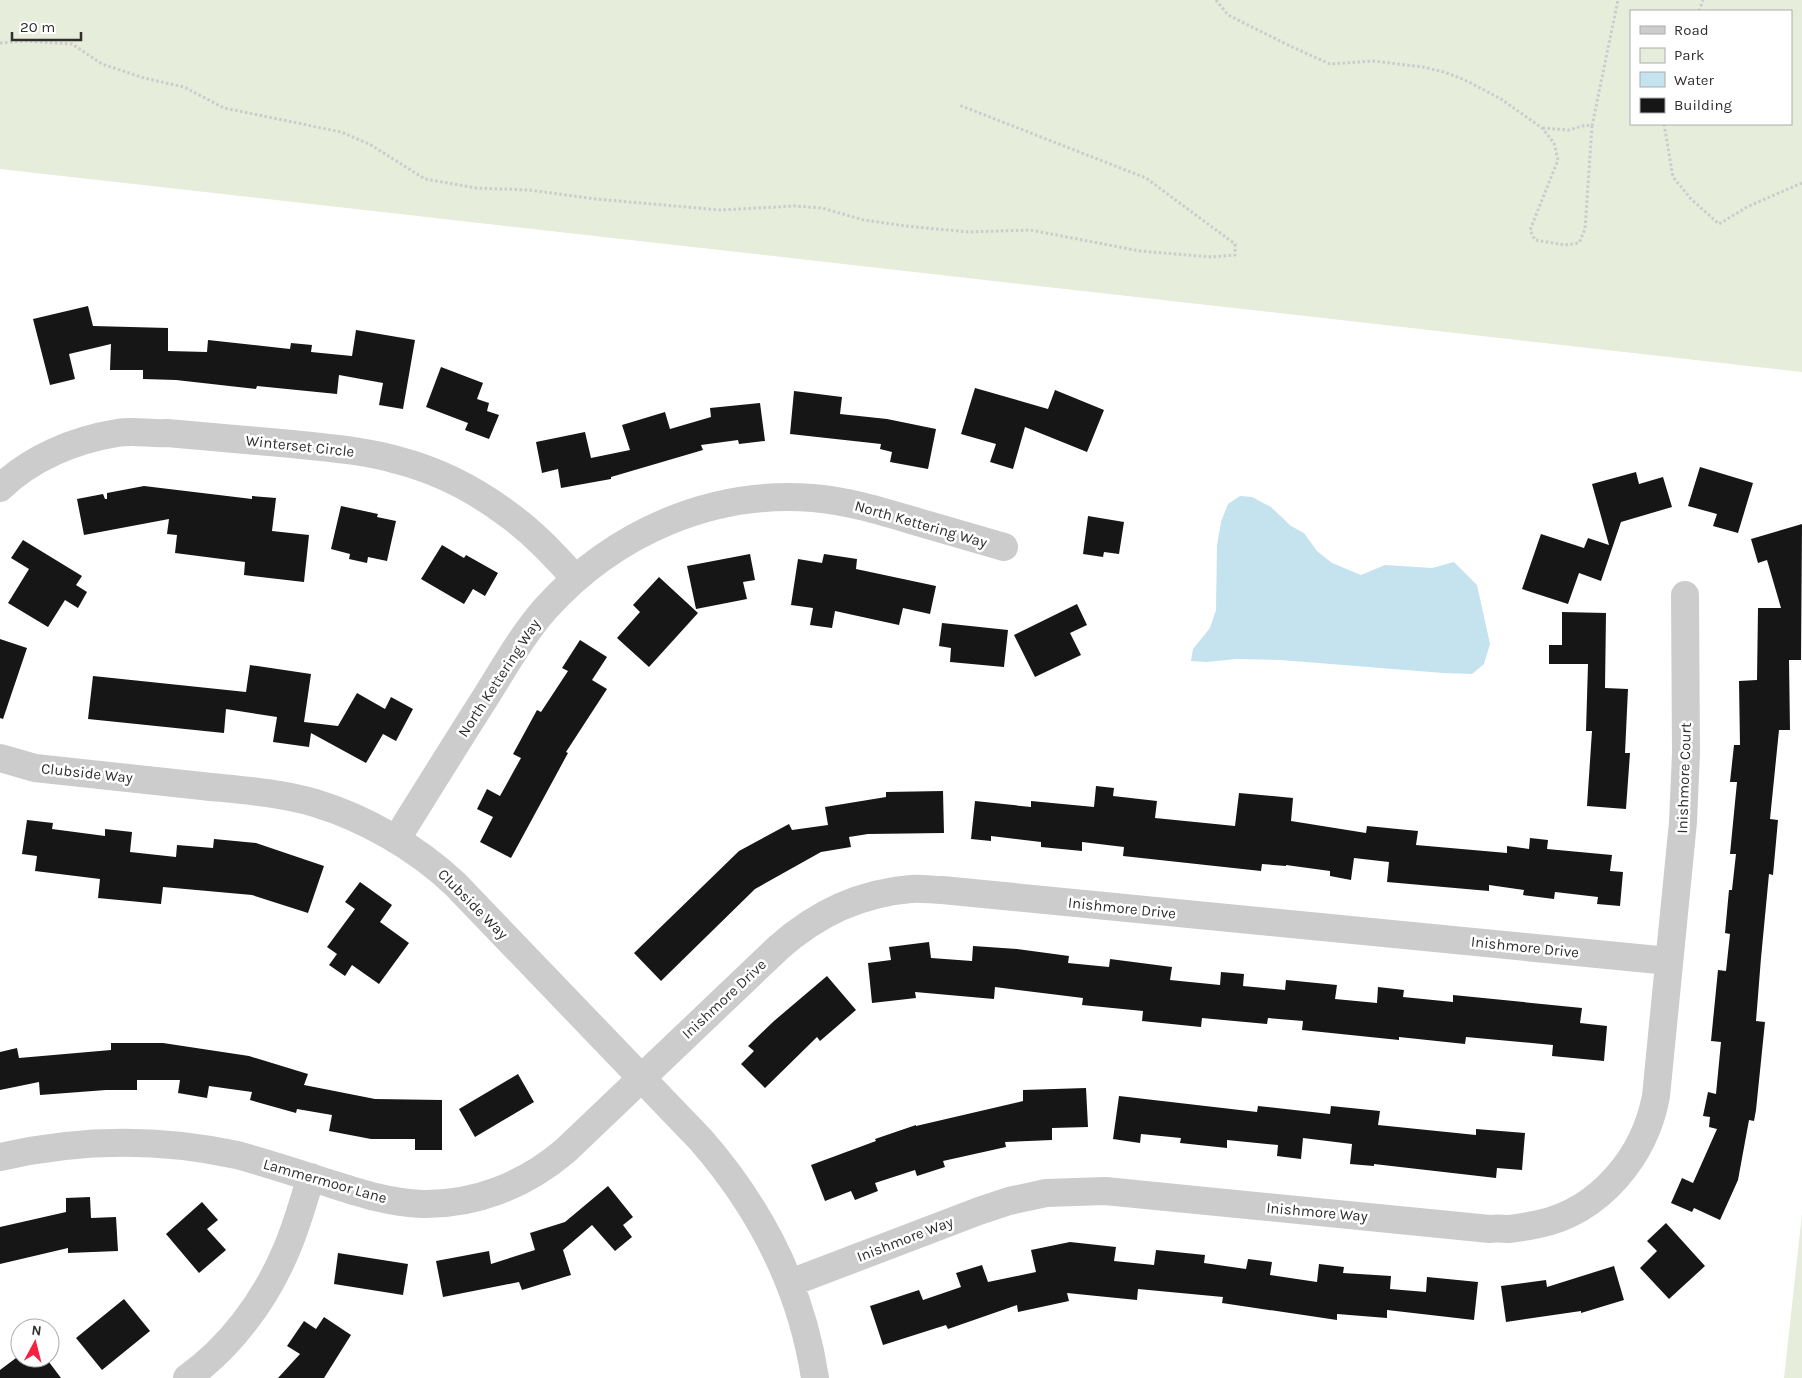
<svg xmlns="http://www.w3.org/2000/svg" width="1802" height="1378" viewBox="0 0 1802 1378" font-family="Karla,sans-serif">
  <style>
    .green { fill: #e6eddb; fill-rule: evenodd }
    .water { fill: #c5e2ef }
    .building { fill: #161616 }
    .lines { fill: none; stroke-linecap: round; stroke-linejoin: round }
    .path { stroke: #ccc; stroke-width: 3; stroke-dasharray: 2.5 2.5; stroke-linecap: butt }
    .minor { stroke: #ccc; stroke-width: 28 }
    .labels { text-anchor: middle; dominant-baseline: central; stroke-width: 5; stroke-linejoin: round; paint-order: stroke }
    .street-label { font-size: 15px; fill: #2f2f2f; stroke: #fff }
  </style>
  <rect width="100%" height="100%" fill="#fff"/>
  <!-- green -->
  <path class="green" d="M 0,0 L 1802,0 L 1802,372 L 0,169 ZM 1631,11 L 1791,11 L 1791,124 L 1631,124 Z
    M 1802,1214 L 1802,1378 L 1784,1378 Z"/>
  <!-- water -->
  <path class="water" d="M 1240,496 L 1252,497 L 1271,507 L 1291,526 L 1304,533 L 1317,551 L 1332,563 L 1361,575 L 1385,565 L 1432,568 L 1454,562 L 1477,585 L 1490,644 L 1484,664 L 1472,674 L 1443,673 L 1281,660 L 1236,659 L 1207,662 L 1191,661 L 1193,649 L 1210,628 L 1216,610 L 1217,545 L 1221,522 L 1228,504 Z"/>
  <!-- building -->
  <path class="building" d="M 88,306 L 93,326 L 168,328 L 168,351 L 207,352 L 208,340 L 290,349 L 291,343 L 312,345 L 311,352 L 352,356 L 356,330 L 415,340 L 403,409 L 379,405 L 383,383 L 339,375 L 337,394 L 257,386 L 256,389 L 176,380 L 143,379 L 143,370 L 110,370 L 111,344 L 69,354 L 75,379 L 50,385 L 33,319 Z
    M 441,367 L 483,383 L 477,399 L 489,403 L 487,411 L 499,415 L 489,439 L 465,430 L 468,423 L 426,407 Z
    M 975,388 L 1048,409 L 1055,390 L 1104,410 L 1087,452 L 1025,427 L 1013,469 L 990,462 L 996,444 L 961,434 Z
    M 794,391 L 842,397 L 840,414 L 887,419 L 936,429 L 928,469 L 890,462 L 892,452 L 880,449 L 881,444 L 790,434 Z
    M 760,403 L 765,441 L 739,444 L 738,440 L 701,445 L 703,450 L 611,477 L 611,479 L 561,488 L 558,469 L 542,473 L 536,442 L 585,432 L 591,458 L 630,450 L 622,425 L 665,412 L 670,429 L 711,417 L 710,408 Z
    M 1700,467 L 1753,483 L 1738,533 L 1713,526 L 1717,514 L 1688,506 Z
    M 1636,472 L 1639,484 L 1663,477 L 1672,507 L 1621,522 L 1601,581 L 1579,573 L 1568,604 L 1522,589 L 1541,534 L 1584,548 L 1588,538 L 1609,545 L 1592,484 Z
    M 144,486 L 252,499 L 252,496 L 276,498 L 272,531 L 309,535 L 304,582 L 244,575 L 245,562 L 175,553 L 177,535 L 167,534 L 169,519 L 84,535 L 77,499 L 103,494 L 105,499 L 107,499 L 107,493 Z
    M 341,506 L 378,514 L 377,517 L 396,521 L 387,561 L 368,557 L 367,563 L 349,559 L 350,554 L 331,549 Z
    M 1088,516 L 1124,522 L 1119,554 L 1104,552 L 1103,557 L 1083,554 Z
    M 1802,524 L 1801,660 L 1789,660 L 1790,730 L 1779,730 L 1770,819 L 1778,820 L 1773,875 L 1769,874 L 1761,958 L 1756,1021 L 1765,1022 L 1756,1110 L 1754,1121 L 1749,1120 L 1738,1180 L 1720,1220 L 1694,1208 L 1692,1212 L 1671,1203 L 1682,1178 L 1693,1183 L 1717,1129 L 1709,1127 L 1710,1117 L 1703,1116 L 1708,1092 L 1716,1094 L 1721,1042 L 1711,1041 L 1718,970 L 1726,971 L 1730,934 L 1725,933 L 1729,890 L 1732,890 L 1736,854 L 1730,854 L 1737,782 L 1730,782 L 1734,745 L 1740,745 L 1739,681 L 1757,680 L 1758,608 L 1781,608 L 1767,560 L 1758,563 L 1751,539 Z
    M 23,540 L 82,576 L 76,585 L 87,592 L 78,608 L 65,600 L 48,627 L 8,603 L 29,569 L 11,558 Z
    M 442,545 L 464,558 L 466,555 L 498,573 L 485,596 L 473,589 L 464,604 L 421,579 Z
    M 750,554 L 755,580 L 743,582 L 747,599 L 696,609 L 687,566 Z
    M 824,554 L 857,559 L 856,569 L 936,586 L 930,614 L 903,608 L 899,625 L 835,611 L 832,628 L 810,625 L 813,608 L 791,605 L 798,559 L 822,563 Z
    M 659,577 L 698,613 L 649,667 L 617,638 L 640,612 L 633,605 Z
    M 1077,604 L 1087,625 L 1070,633 L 1081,655 L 1035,677 L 1014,635 Z
    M 1562,612 L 1606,613 L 1605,688 L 1628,689 L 1625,753 L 1630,753 L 1626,809 L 1587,806 L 1592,731 L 1586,731 L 1588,664 L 1549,664 L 1549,645 L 1562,645 Z
    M 942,623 L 1008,630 L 1004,667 L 950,662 L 951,648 L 939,646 Z
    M 0,639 L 27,648 L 3,719 L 0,718 Z
    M 580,640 L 607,657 L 592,680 L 607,689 L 566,752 L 568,753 L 511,858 L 480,842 L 493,817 L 477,809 L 487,789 L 500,796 L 521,758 L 513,754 L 537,710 L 541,712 L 568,671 L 562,668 Z
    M 250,665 L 311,674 L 304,722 L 338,726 L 357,693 L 385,709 L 391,697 L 413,709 L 396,741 L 383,734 L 366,763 L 311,733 L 309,747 L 273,742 L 277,717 L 226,709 L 224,733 L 88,719 L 93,676 L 246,692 Z
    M 1096,786 L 1114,788 L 1113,796 L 1157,801 L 1155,818 L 1235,826 L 1239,793 L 1293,798 L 1291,821 L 1366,833 L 1367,826 L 1418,831 L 1416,845 L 1507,853 L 1507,846 L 1529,849 L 1530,838 L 1548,840 L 1547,849 L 1612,855 L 1610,871 L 1623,872 L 1620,906 L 1597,904 L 1598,897 L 1555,892 L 1554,899 L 1523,895 L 1524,890 L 1489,885 L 1489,891 L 1387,882 L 1389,862 L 1354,858 L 1351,880 L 1330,876 L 1330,871 L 1286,865 L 1286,866 L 1262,864 L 1261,871 L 1123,856 L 1124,847 L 1082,842 L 1082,851 L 1041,847 L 1041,842 L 991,836 L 991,841 L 971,839 L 975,801 L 1031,807 L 1031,801 L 1094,807 Z
    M 943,791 L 944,833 L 868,834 L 849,837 L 851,847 L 821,852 L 755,889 L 661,981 L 634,953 L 739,851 L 789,824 L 792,830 L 828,825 L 825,807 L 886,797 L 886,792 Z
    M 27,820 L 53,823 L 52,829 L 105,836 L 105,829 L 132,832 L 130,852 L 176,857 L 177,845 L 213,848 L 214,839 L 256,843 L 324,866 L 308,913 L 252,895 L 163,887 L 161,904 L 98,898 L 100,879 L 35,871 L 37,856 L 22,854 Z
    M 360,882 L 392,905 L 380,922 L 409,943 L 379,984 L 352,965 L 345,976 L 329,965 L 337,954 L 327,947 L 355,909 L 345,902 Z
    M 929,942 L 931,958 L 972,961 L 973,946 L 1017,949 L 1069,956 L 1068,963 L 1109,967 L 1110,959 L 1172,967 L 1170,980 L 1220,985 L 1221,972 L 1244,974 L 1243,986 L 1285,990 L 1286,980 L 1337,985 L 1335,999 L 1377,1003 L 1378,987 L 1404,990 L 1403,997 L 1453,1002 L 1453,995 L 1582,1008 L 1580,1023 L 1607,1026 L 1604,1061 L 1552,1056 L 1553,1045 L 1466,1037 L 1465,1044 L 1399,1037 L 1399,1040 L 1302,1030 L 1303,1021 L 1268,1018 L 1267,1024 L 1202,1018 L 1201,1027 L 1142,1021 L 1143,1011 L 1082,1005 L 1083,998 L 995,987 L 994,999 L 915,992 L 916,998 L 872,1003 L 868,963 L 891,960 L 889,947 Z
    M 827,976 L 856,1010 L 820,1041 L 817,1037 L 765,1088 L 741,1064 L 754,1051 L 748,1046 L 774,1021 Z
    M 111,1043 L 163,1043 L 249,1056 L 308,1074 L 304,1085 L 375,1099 L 442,1100 L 442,1150 L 415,1150 L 415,1139 L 371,1139 L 329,1131 L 332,1115 L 297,1109 L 296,1113 L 250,1100 L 252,1092 L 209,1086 L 207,1098 L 178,1093 L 180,1080 L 137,1080 L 137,1090 L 106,1090 L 40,1095 L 39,1082 L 0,1090 L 0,1052 L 17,1048 L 19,1058 L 111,1050 Z
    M 518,1074 L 534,1102 L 475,1137 L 459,1109 Z
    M 1086,1088 L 1088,1127 L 1052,1128 L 1052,1140 L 1005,1142 L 1006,1147 L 943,1161 L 945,1167 L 917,1176 L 915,1170 L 875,1183 L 878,1191 L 855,1200 L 851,1191 L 825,1201 L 811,1165 L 876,1141 L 875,1139 L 916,1125 L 916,1126 L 1023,1101 L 1023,1090 Z
    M 1119,1096 L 1257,1112 L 1258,1106 L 1330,1114 L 1331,1106 L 1380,1111 L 1378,1125 L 1476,1135 L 1476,1129 L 1525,1133 L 1522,1170 L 1497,1168 L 1496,1178 L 1374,1164 L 1374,1166 L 1350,1164 L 1352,1144 L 1303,1138 L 1301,1159 L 1277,1156 L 1278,1145 L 1227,1140 L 1227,1148 L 1180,1143 L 1181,1138 L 1141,1134 L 1140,1143 L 1113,1139 Z
    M 608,1186 L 633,1217 L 623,1225 L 632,1237 L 615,1251 L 592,1225 L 563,1250 L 571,1275 L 522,1290 L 519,1282 L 443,1297 L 436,1261 L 489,1251 L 491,1264 L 535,1250 L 530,1233 L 565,1222 Z
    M 90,1197 L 91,1218 L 116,1217 L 118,1251 L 68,1253 L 68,1248 L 0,1264 L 0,1227 L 66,1212 L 66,1198 Z
    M 202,1202 L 218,1220 L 207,1229 L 226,1250 L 199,1273 L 166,1234 Z
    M 1666,1223 L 1705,1266 L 1669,1299 L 1640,1268 L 1657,1251 L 1647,1241 Z
    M 1070,1242 L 1116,1247 L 1114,1261 L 1154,1265 L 1156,1250 L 1205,1255 L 1204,1263 L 1246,1269 L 1248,1259 L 1272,1262 L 1270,1275 L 1317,1282 L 1319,1264 L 1344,1267 L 1343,1273 L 1391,1276 L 1390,1289 L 1426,1292 L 1427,1277 L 1478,1282 L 1474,1320 L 1387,1310 L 1387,1318 L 1337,1314 L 1337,1320 L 1222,1303 L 1223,1297 L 1138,1289 L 1137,1300 L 1067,1293 L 1069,1301 L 1018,1312 L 1017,1305 L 948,1329 L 946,1325 L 883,1345 L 870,1306 L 919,1290 L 923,1300 L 961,1287 L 956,1273 L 982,1265 L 988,1282 L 1036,1272 L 1031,1250 Z
    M 338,1253 L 408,1264 L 403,1295 L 334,1284 Z
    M 1614,1266 L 1624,1300 L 1581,1313 L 1581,1311 L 1506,1322 L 1501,1286 L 1546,1280 L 1547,1287 Z
    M 124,1299 L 150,1331 L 102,1370 L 76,1338 Z
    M 324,1317 L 351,1335 L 324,1378 L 278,1378 L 300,1354 L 287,1346 L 304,1321 L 316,1329 Z
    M 16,1358 L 46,1358 L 61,1378 L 0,1378 L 0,1370 Z"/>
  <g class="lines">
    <!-- path -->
    <path class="path" d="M 1216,0 L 1228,15 L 1290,46 L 1330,64 L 1373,61 L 1423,67 L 1444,72 L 1465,80 L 1501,99 L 1542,128 L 1554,143 L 1558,160 L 1530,230 L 1535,240 L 1565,245 L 1579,243 L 1585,229 L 1592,126 L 1586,125 L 1569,130 L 1542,128
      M 1699,11 L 1703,0
      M 0,43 L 25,41 L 72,44 L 102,64 L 144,78 L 184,87 L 224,108 L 341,132 L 371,145 L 425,179 L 476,188 L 529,190 L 596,199 L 720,210 L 795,206 L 822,208 L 864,220 L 906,226 L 968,232 L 1030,230 L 1140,251 L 1212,257 L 1235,255 L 1235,244 L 1146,178 L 959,105
      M 1664,124 L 1673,177 L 1691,199 L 1719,224 L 1747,207 L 1802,183
      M 1592,126 L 1618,0"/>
    <!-- minor -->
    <path class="minor" d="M 0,488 C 31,458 74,440 117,433 C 134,430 150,434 167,433 C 208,437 250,440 292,444 C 327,448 363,450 397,460 C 436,470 474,489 506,513 C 532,531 554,555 575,578
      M 0,758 L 35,768 C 91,774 146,780 202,786 C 239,790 278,792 315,803 C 365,818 417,848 455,884 L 701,1140 C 761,1209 801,1286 815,1378
      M 396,840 C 426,792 455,745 485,698 C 504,668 522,635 546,608 C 614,533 711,490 813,498 C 847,501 878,510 911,520 C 942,529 973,538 1004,547
      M 0,1157 C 78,1139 159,1138 237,1155 C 266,1163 294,1172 322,1181 C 354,1191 387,1203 422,1204 C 475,1205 525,1185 565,1151 L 778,948 C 816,914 860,893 911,889 C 922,888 932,890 942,890 L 1669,961
      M 790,1283 L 979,1211 L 1009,1201 L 1046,1193 L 1105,1191 L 1490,1229 C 1497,1228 1503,1229 1509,1229 C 1520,1228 1529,1226 1539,1224 C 1600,1211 1645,1156 1656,1096 L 1683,822 L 1686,753 L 1685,595
      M 187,1378 C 230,1347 264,1302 285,1253 C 296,1229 303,1202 311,1177"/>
  </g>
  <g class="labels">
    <!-- street labels -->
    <g class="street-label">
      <text transform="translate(300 446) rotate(6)">Winterset Circle</text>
      <text transform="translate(921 524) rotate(16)">North Kettering Way</text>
      <text transform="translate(499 678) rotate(-57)">North Kettering Way</text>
      <text transform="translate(87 773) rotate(6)">Clubside Way</text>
      <text transform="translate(1684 778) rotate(-88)">Inishmore Court</text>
      <text transform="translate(473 904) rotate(45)">Clubside Way</text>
      <text transform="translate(1122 908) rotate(6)">Inishmore Drive</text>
      <text transform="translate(1525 947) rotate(6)">Inishmore Drive</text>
      <text transform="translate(724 999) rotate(-43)">Inishmore Drive</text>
      <text transform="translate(325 1181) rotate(16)">Lammermoor Lane</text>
      <text transform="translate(1317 1212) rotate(5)">Inishmore Way</text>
      <text transform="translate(905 1239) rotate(-21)">Inishmore Way</text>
    </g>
  </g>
  <!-- legend -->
  <rect x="1630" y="10" width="162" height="115" fill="#ffffff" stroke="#acacac"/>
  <rect x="1640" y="26" width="25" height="8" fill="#cccccc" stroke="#acacac"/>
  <text x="1674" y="35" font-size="15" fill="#2f2f2f">Road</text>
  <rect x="1640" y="48" width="25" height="15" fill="#e6eddb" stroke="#acacac"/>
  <text x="1674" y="60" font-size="15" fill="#2f2f2f">Park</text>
  <rect x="1640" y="72" width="25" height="15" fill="#c5e2ef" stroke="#acacac"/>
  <text x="1674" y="85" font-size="15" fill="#2f2f2f">Water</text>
  <rect x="1640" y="98" width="25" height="15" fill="#161616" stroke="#acacac"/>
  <text x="1674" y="110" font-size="15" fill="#2f2f2f">Building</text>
  <!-- north arrow -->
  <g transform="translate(35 1343) rotate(7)"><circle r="24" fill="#ffffff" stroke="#acacac"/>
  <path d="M0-4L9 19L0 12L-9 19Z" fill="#f52142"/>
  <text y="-8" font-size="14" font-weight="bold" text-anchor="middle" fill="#2f2f2f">N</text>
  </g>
  <!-- scale -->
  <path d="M12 32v8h69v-8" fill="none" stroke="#2f2f2f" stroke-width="2.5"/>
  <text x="20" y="32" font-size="15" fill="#2f2f2f" stroke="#ffffff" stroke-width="4" paint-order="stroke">20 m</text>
</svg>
